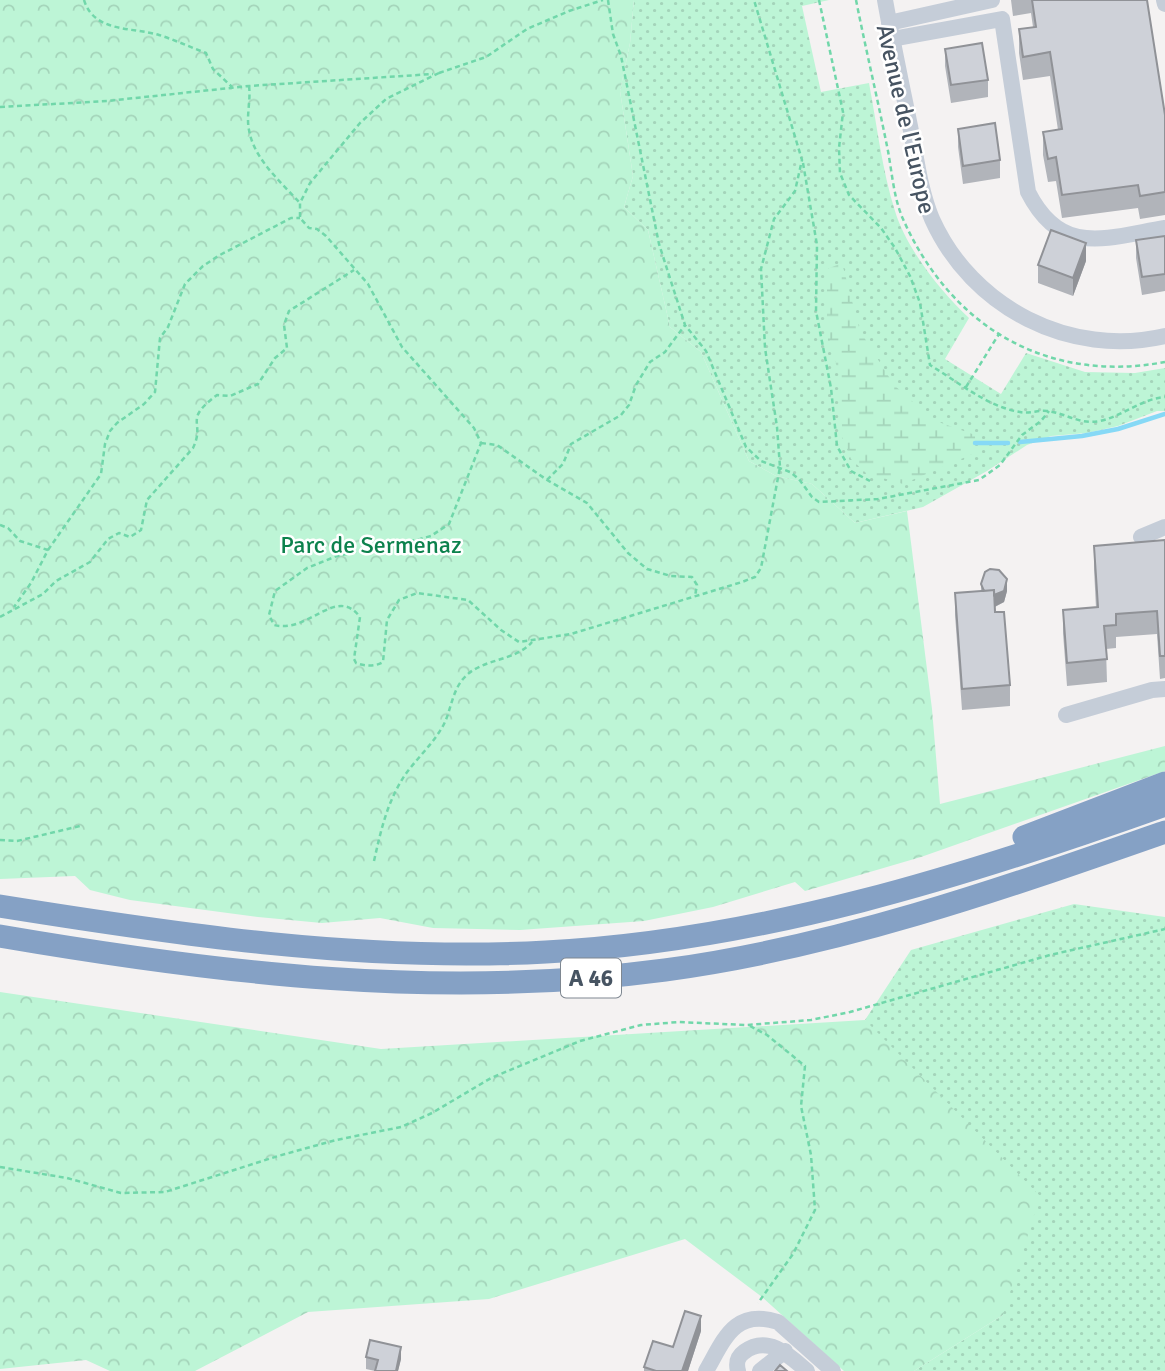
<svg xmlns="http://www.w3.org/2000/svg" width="1165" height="1371" viewBox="0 0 1165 1371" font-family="Signika,sans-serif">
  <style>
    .grass { fill: url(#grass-dots) }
    .forest { fill: url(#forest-crowns) }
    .wetland { fill: url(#wetland-marsh) }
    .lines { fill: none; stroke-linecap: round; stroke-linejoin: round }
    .stream { stroke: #86d9f6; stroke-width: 4.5 }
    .path { stroke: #71d7aa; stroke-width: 2.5; stroke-dasharray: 5 3.5; stroke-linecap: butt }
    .minor { stroke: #c5cdd8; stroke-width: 16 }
    .highway { stroke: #85a1c5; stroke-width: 23 }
    .wall { fill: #b1b4ba }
    .shaded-wall { fill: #909297 }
    .building { fill: #ced1d8; stroke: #909297; stroke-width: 2 }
    .labels { text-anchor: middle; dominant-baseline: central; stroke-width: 5; stroke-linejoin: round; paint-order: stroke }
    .shield { fill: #fff; stroke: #7e8791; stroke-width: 2 }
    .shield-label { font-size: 23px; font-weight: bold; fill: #475462 }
    .street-label { font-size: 24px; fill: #475462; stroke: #fff }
    .park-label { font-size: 24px; fill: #0d824d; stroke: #fff }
  </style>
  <defs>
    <pattern id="grass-dots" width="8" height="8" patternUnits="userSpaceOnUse" patternTransform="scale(1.75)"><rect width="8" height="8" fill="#bdf5d6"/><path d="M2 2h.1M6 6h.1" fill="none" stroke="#a4d4ba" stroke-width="1.8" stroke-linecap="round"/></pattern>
    <pattern id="forest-crowns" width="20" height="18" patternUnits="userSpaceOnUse" patternTransform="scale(1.75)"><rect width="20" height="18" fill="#bdf5d6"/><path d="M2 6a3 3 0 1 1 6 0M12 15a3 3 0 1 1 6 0" fill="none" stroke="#a4d4ba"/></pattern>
    <pattern id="wetland-marsh" width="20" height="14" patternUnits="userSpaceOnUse" patternTransform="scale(1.75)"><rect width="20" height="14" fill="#bdf5d6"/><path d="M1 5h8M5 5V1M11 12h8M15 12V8" fill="none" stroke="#a4d4ba"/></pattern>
  </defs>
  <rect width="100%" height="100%" fill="#f4f2f2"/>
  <!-- grass -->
  <path class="grass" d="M 634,0 L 829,0 L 802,6 L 821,92 L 869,83 C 877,125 882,170 895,211 C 906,248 941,292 969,318 L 945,359 L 1001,394 L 1026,353 L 1085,372 L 1135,373 L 1165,368 L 1165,411 L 1157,411 L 1118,426 L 1087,433 L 1051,436 L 1027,445 L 987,471 L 923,507 L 855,523 L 812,484 L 776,476 L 749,461 L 701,352 L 670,327 L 648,230 L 624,207 L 633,176 L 620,91 L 630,43 Z
    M 1074,904 L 1165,917 L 1165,1371 L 914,1371 L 1003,1315 L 865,1020 L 911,950 Z"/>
  <!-- forest -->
  <path class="forest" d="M 0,0 L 634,0 L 630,43 L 620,91 L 633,176 L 624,207 L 648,230 L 670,327 L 701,352 L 749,461 L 776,476 L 812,484 L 855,523 L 907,511 L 932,709 L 940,804 L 1165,746 L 1165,771 L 921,857 L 805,891 L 795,882 L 713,907 L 644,921 L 520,930 L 433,928 L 380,918 L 322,923 L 258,917 L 130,900 L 90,890 L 75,876 L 0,879 Z
    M 0,992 L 381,1049 L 865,1020 L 1040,1196 L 1003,1315 L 914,1371 L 844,1371 L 762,1297 L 685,1239 L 489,1299 L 308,1312 L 195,1371 L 110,1371 L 86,1360 L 0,1369 Z"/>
  <!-- wetland -->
  <path class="wetland" d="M 842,263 L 860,331 L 894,385 L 933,420 L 975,435 L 975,453 L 903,484 L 866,473 L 851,459 L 842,437 L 841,382 L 827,332 L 827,269 Z"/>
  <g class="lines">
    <!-- stream -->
    <path class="stream" d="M 1020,442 L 1082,436 L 1118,429 L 1165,414
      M 975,443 L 1008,443"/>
    <!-- path -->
    <path class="path" d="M 84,0 C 94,33 133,27 159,35 C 175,40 190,47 206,53 L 213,69 L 232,87
      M 608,0 L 613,34 L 621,56 L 659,244 L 685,325 L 706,351 L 746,447 L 761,461 L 790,472 L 799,479 L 812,497 L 819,502 L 878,499 L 979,480 L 1000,465 L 1022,435 L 1041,421 L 1049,411
      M 819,0 L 843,112 L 839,148 L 840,173 L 849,195 L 881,228 L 895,248 L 910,276 L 920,303 L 930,365 C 958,382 988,407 1020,412 C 1029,414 1038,410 1047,411 C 1066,413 1079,425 1100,421 C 1123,416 1141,399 1165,397
      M 856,0 C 866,50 878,101 888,151 C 892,173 894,199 903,219 C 951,327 1047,384 1165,362
      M 439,73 L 386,99 L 360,123 L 310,183 L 300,203 L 300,218 L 309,228 L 317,229 L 326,236 L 368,284 L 402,347 L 474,428 L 481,443 L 449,524 L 431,536 L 420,539 L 337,556 L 307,568 L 275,591 L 269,615 L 274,625 C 309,634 336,585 360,617 L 354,659 L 356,663 C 364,666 375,667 383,662 L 387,620 L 399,600 L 417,593 L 468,600 L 501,630 L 519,642 L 571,634 L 742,582 L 755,577 L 761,568 L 780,467 L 777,427 L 765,348 L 761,269 L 774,219 L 795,191 L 802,160 L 754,0
      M 439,73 L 486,57 L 527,29 L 569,11 L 603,0
      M 249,86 C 251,100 246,116 249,130 C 254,159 280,181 299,202
      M 0,107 L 107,101 L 249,86 L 433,74
      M 803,163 L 817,245 L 816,311 L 831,388 L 837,446 L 851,471 L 870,481
      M 966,387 L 999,334
      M 481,443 L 497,445 L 547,480 L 587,503 L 628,553 L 647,569 L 671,576 L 692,577 L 697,585 L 695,596
      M 547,480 L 563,464 L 571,444 L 621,415 L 629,405 L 636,385 L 650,362 L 665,352 L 685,325
      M 0,525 L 8,528 L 20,541 L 48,550 L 31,583 L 14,607
      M 48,550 L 101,474 L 105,444 L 110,431 L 117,423 L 144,404 L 155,392 L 160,338 L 168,327 L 185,284 L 203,266 L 218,256 L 291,218 L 300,218
      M 0,617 L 43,594 L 56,581 L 90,562 L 108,539 L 119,533 L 130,537 L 141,530 L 147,500 L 193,448 C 206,421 182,421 217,395 L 230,396 L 258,384 L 275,358 L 287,348 L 284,325 L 289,311 L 354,270
      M 0,840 L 17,841 L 80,826
      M 374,861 C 381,830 387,802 405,775 C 417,758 434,743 444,724 C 451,710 452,692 463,679 C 480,658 515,662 532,642
      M 750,1026 L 767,1035 L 805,1066 L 801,1106 L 811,1155 L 815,1210 L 793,1254 L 758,1303
      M 0,1167 L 67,1178 L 121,1193 L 165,1192 L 278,1156 L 336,1140 L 401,1127 L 432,1113 L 491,1078 L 580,1041 L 641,1025 L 679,1022 L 747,1025 L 811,1020 L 850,1012 L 1050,955 L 1165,929"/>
    <!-- minor -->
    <path class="minor" d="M 885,0 C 893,45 903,91 912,136 C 917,163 921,193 932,219 C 972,308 1070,358 1165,336
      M 1164,0 L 1165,4
      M 889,23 L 992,0
      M 892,39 L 1002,19 L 1028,192 C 1061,257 1105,238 1165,228
      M 1141,537 L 1165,527
      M 1066,715 L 1152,690 L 1165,689
      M 706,1371 C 724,1340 734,1308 778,1322 L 833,1371
      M 738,1371 C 736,1363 737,1357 744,1352 C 768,1334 790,1356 807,1371
      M 760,1371 L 785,1351"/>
    <!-- highway -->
    <path class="highway" d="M 1024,837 L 1165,783
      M 0,906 C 181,935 362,962 546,952 C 759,941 966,876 1165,805
      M 0,936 C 222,974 440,1000 665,970 C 837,947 1002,889 1165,832"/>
  </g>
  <!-- wall -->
  <path class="wall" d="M 1011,0 L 1147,0 L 1165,115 L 1165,215 L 1140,219 L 1138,208 L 1062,218 L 1056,181 L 1048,182 L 1043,155 L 1043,132 L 1058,130 L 1050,76 L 1023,80 L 1019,53 L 1019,29 L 1033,27 L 1031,13 L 1013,16 Z
    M 945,49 L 988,80 L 988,97 L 951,103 L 945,66 Z
    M 958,129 L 1000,160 L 1000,178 L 963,184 L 958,147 Z
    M 1165,236 L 1165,291 L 1142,295 L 1136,258 L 1136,240 Z
    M 1086,261 L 1073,296 L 1038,283 L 1038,265 Z
    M 1165,540 L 1165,678 L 1160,679 L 1157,634 L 1116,637 L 1116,648 L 1106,649 L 1107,682 L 1067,686 L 1063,633 L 1063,610 L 1096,608 L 1094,569 L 1094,546 Z
    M 981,584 L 1007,591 L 1004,602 L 995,607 L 1010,685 L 1010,706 L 962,710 L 955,615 L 955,593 L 981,591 Z
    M 701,1331 L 688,1371 L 644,1371 L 644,1367 L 673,1347 Z
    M 366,1357 L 401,1359 L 398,1371 L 375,1371 L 366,1369 Z"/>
  <!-- shaded-wall -->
  <path class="shaded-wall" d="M 1086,243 L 1086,261 L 1073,296 L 1073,278 Z
    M 1007,579 L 1007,591 L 1004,602 L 988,610 L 988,598 Z
    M 701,1316 L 701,1331 L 688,1371 L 682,1371 Z
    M 401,1347 L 401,1359 L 398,1371 L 396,1371 Z"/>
  <!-- building -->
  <path class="building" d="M 1032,0 L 1147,0 L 1165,115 L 1165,192 L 1140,196 L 1138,185 L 1062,195 L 1056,157 L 1048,159 L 1043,132 L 1062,129 L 1050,52 L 1023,57 L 1019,29 L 1036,27 Z
    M 982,43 L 988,80 L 951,85 L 945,49 Z
    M 995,123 L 1000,160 L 963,166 L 958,129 Z
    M 1051,230 L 1086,243 L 1073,278 L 1038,265 Z
    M 1165,236 L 1165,274 L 1142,277 L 1136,240 Z
    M 1165,540 L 1165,656 L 1160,656 L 1157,611 L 1116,614 L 1116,625 L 1104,626 L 1107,659 L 1067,663 L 1063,610 L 1098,607 L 1094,546 Z
    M 990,569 L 999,570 L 1007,579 L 1004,591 L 994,595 L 994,590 L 984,591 L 981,584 L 985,572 Z
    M 994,590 L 995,612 L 1004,612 L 1010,685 L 962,689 L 955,593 Z
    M 685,1311 L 701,1316 L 682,1371 L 656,1371 L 644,1367 L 653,1341 L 673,1347 Z
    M 370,1340 L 401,1347 L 396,1371 L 375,1371 L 378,1360 L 366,1357 Z
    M 780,1365 L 787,1371 L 775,1371 Z"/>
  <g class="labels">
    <!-- shield labels -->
    <rect class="shield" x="561" y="958.5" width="60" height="39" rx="5"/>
    <g class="shield-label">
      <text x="591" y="978">A 46</text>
    </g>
    <!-- street labels -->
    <g class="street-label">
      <text transform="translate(906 119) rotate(77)">Avenue de l'Europe</text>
    </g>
    <!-- park labels -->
    <g class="park-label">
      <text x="371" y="545">Parc de Sermenaz</text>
    </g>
  </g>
</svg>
